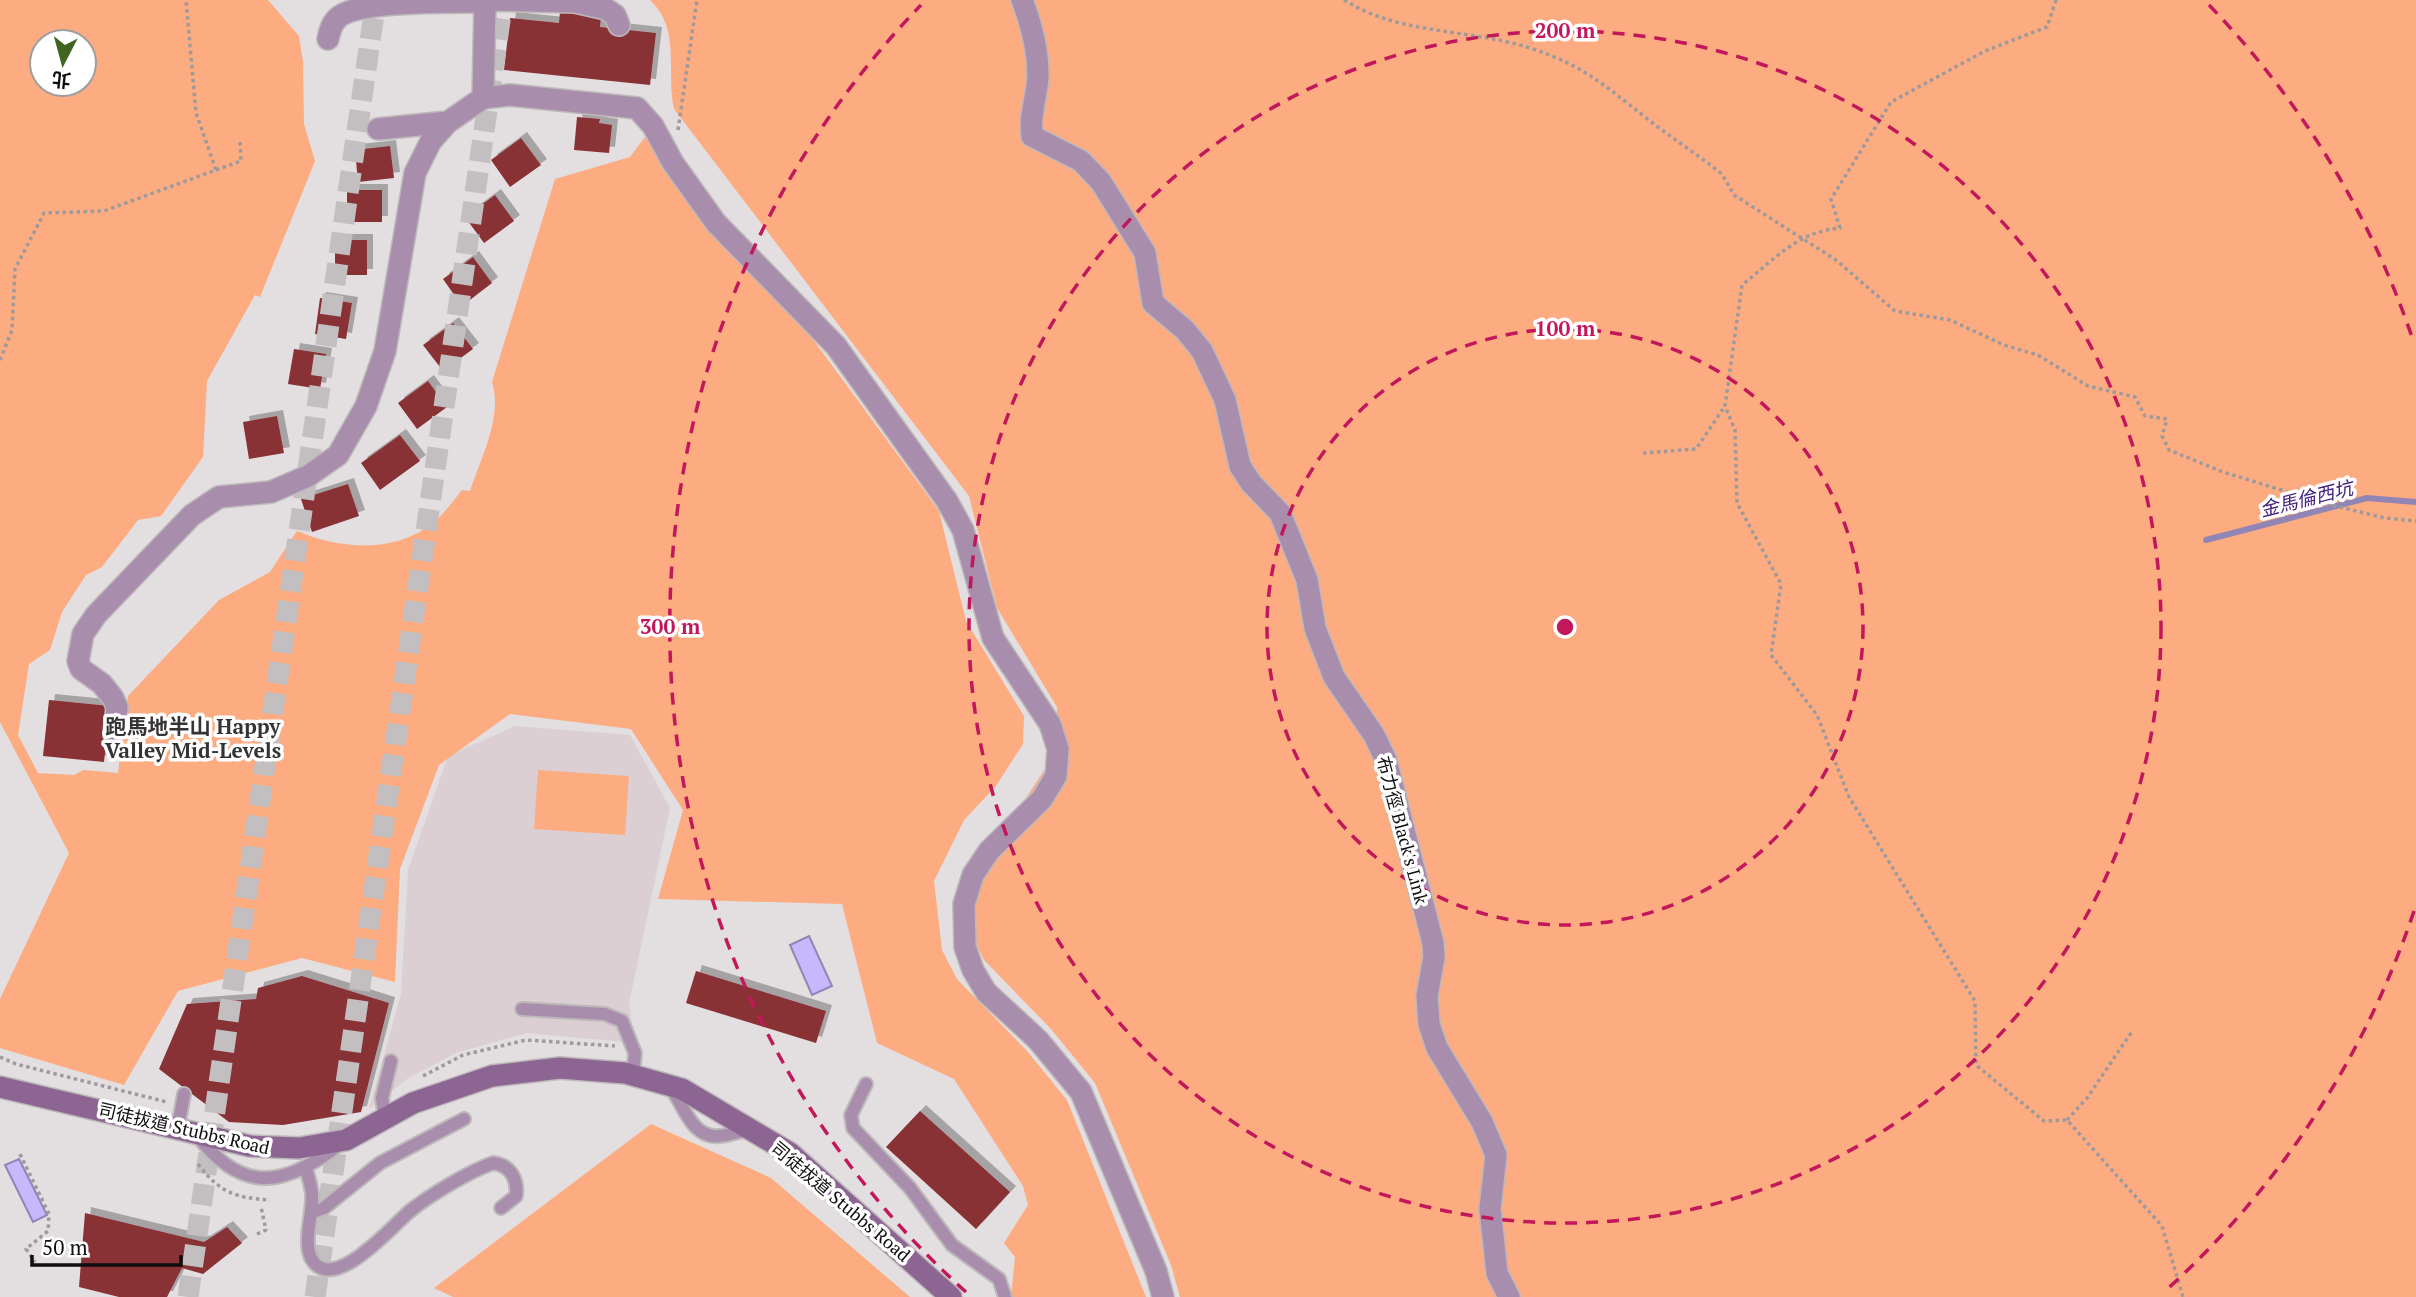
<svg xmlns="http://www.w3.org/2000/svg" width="2416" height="1297" viewBox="0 0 2416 1297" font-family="'PT Serif','Noto Sans TC',serif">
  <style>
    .built { fill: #dccfd4 }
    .green { fill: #fdab80; fill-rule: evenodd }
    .water { fill: #c7b8fd; stroke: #9085b5; stroke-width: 2 }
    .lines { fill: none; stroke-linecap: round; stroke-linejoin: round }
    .stream { stroke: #9085b5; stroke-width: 6 }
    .building { fill: #883036; filter: url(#shadow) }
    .highway-tunnel { stroke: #c3bfc0; stroke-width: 21; stroke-dasharray: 21 10; stroke-linecap: butt }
    .lane-casing { stroke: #bdb8ba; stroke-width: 16 }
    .street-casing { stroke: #bdb8ba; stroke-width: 24 }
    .secondary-casing { stroke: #bdb8ba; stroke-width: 24 }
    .path { stroke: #9e9a9c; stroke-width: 3.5; stroke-dasharray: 3.5 3.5; stroke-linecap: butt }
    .lane { stroke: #a98dac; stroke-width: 12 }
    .street { stroke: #a98dac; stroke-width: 21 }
    .secondary { stroke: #8d6592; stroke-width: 21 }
    .ring { fill: none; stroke: #c2185b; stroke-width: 3.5; stroke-dasharray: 12 9 }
    .labels { text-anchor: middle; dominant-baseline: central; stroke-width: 7; stroke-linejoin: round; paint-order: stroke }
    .street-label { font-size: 18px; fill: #0f0d0e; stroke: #fff }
    .water-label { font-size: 19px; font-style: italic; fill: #442181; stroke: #fff }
    .quarter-label { font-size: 21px; font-weight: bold; fill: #363334; stroke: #fff }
    .centre { fill: #c2185b; stroke: #fff; stroke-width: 3.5 }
    .ring-label { font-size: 21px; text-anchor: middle; font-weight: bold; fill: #c2185b; stroke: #fff; stroke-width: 7; stroke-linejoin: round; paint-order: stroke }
  </style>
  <defs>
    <filter id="shadow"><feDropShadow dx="6" dy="-6" stdDeviation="0" flood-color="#0004"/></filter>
  </defs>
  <rect width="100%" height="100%" fill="#e3dee0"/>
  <!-- built -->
  <path class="built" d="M 515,726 L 630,735 L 670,808 L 629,1004 L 635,1043 L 527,1033 L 456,1053 L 407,1079 L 369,1109 L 401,994 L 408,870 L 448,756 Z"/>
  <!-- green -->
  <path class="green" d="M 0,0 L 268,0 L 299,36 L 303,62 L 304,124 L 315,161 L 260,297 L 255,295 L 207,381 L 203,457 L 161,516 L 138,520 L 102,567 L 86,575 L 62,612 L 50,650 L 29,664 L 18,735 L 38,773 L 74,775 L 83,770 L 118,773 L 128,696 L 219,600 L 270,572 L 297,531 C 340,549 394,554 433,523 C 444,514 453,501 462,490 L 470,491 C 481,458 503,416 492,382 L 555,179 L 630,157 L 645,137 L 670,176 L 798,319 L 939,511 L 966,621 L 1024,716 L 1023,744 L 996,786 L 964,820 L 934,881 L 942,950 L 957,979 L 1027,1051 L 1067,1100 L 1146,1297 L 1011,1297 L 1015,1257 L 1004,1243 L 1028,1205 L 1023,1186 L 954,1079 L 877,1043 L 842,904 L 658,899 L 683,810 L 631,729 L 510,714 L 439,765 L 400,869 L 395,982 L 302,958 L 178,991 L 124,1085 L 0,1048 L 0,999 L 69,853 L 0,722 ZM 42,42 L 84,42 L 84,84 L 42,84 Z
    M 650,0 L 2416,0 L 2416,1297 L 1180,1297 L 1171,1265 L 1095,1083 L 1051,1029 L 984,960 L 974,940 L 967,887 L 1055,754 L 1057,707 L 997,608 L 969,496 L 674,109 C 666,72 681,28 650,0 Z
    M 538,770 L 629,776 L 625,835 L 534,829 Z
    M 651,1124 L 771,1178 L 910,1297 L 453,1297 L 434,1288 Z"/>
  <!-- water -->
  <path class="water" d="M 809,936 L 832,986 L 812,995 L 790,945 Z
    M 19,1159 L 47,1215 L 33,1222 L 5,1165 Z"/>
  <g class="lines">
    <!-- stream -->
    <path class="stream" d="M 2206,540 L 2367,498 L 2416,502"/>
  </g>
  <!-- building -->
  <path class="building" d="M 560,12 L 601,16 L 600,27 L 656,33 L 650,85 L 504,70 L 510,18 L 559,23 Z
    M 577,117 L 600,119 L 599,123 L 612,125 L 609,153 L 574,150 Z
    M 521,138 L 541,165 L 510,187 L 491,160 Z
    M 390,146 L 394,178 L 358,182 L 355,150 Z
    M 347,190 L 382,190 L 382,222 L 347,222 Z
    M 495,195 L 514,221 L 484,243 L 465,217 Z
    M 335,240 L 367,240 L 367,275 L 335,275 Z
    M 473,257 L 492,283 L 462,306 L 443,279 Z
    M 320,298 L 352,303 L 346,339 L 315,334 Z
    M 453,323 L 473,349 L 443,371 L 423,345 Z
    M 294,349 L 326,354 L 320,389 L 288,384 Z
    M 428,381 L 447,407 L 417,429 L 398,403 Z
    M 277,416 L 284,453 L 249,459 L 243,422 Z
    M 400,435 L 420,461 L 380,490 L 361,463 Z
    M 348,484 L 359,516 L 312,532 L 301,499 Z
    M 49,700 L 110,706 L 104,762 L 43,756 Z
    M 696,971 L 826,1011 L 816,1043 L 686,1003 Z
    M 302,976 L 389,1003 L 361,1112 L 283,1125 L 229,1122 L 159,1069 L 187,1004 L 256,999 L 258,988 Z
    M 920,1111 L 1010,1192 L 976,1229 L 886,1147 Z
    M 85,1213 L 204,1242 L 227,1227 L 242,1243 L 203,1274 L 182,1268 L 167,1297 L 119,1297 L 79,1287 Z"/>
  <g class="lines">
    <!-- highway-tunnel -->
    <path class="highway-tunnel" d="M 188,1297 L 376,0
      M 315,1297 L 503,0"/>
    <!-- lane casing -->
    <g class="lane-casing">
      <path id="lane" d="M 522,1009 L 605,1014 L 622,1021 L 635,1053 L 633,1075
        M 866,1084 L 851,1115 L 853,1128 L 910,1188 L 952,1245 L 999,1279 L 1005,1297
        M 671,1088 C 683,1104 692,1139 719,1136 C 728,1136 737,1131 746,1131
        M 385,1118 L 382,1098 L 391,1061
        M 178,1127 L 184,1094
        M 196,1134 C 242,1195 285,1187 340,1144
        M 306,1168 C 308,1176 311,1185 312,1194 C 313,1214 303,1240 311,1258 C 332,1297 393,1225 410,1211 C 430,1195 468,1172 493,1163 C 511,1165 518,1180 516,1196 L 501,1208
        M 311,1213 L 324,1208 L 380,1163 L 464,1119"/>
    </g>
    <!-- street casing -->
    <g class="street-casing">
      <path id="street" d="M 482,0 L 575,2 L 606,9 L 615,15 L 619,25
        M 1022,0 C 1031,23 1038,51 1038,76 C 1037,97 1029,115 1032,136 L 1081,161 L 1101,182 L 1145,253 L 1153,303 L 1185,330 L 1202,351 L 1225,400 L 1240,466 L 1251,483 L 1280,513 L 1307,580 L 1315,628 L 1334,677 L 1374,735 L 1386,760 L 1433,943 L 1434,957 L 1427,996 L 1429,1024 L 1437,1048 L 1482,1122 L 1496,1155 L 1490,1209 L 1497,1273 L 1509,1297
        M 328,39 C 330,30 332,22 340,16 C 363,0 454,2 485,2 L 483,98
        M 378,129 L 448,122
        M 114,734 L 117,707 L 113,698 L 102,684 L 81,669 L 78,661 L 83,634 L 96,615 L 192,515 L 219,497 L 271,492 L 308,476 L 338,455 L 366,406 L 385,351 L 415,173 L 431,141 L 448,122 L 483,98 L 510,95 L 637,108 L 653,126 L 673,163 L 716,223 L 836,346 L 947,501 L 963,530 L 993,638 L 1050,724 L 1058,749 L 1056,776 L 1042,799 L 989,851 L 973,875 L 964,904 L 965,947 L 973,970 L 986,992 L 1038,1040 L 1081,1092 L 1156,1271 L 1163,1297"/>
    </g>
    <!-- secondary casing -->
    <g class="secondary-casing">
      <path id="secondary" d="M 0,1087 L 250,1146 L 299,1148 L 346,1140 L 413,1103 L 492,1076 L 560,1068 L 625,1073 L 682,1089 L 790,1153 L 951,1297"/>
    </g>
    <!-- path -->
    <path class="path" d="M 1344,0 C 1402,36 1470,28 1533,49 C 1584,66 1604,85 1645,117 C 1670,137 1697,154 1722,174 L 1734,195 L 1836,260 L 1895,311 L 1950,320 L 2004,345 L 2038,355 L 2088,386 L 2135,397 L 2145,416 L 2167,419 L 2162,436 L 2169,450 L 2223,472 L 2327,504 L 2385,518 L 2416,521
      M 2056,0 L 2047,27 L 1985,51 L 1891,102 L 1831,199 L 1840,228 C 1797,232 1775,259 1742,285 L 1725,406 L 1735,430 L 1737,503 L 1781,584 L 1771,655 L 1817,715 L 1849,797 L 1975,1001 L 1976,1065 L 2044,1121 L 2067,1120 L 2162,1226 L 2183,1297
      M 678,130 L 697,0
      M 216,170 L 241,161 L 240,142
      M 0,360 L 12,330 L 15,269 L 44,213 L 104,211 L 216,170 L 196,113 L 186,0
      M 1643,453 L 1696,449 L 1725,406
      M 0,1057 L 16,1064 L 167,1102
      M 423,1076 L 463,1055 L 526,1040 L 615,1046
      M 2067,1120 L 2087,1098 L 2133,1030
      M 20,1154 L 49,1214 L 48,1231 L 26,1249 L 35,1262
      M 198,1164 C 219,1192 235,1198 270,1200
      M 257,1234 L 266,1230 L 261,1207"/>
    <!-- lane -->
    <use href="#lane" class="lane"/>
    <!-- street -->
    <use href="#street" class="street"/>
    <!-- secondary -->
    <use href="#secondary" class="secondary"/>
  </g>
  <!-- distance rings -->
  <g class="ring">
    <circle cx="1565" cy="627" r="298"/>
    <circle cx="1565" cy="627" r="596"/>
    <path d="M2414 911A895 895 0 0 1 2164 1292M966 1292A895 895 0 0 1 921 5M2209 5A895 895 0 0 1 2414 343"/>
  </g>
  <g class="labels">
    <!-- street labels -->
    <g class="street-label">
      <text transform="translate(1403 830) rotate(75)">布力徑 Black's Link</text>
      <text transform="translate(184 1128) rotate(13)">司徒拔道 Stubbs Road</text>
      <text transform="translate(841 1201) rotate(40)">司徒拔道 Stubbs Road</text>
    </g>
    <!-- water labels -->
    <g class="water-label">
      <text transform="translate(2306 498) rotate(-14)">金馬倫西坑</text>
    </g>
    <!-- quarter labels -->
    <g class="quarter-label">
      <text x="193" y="726">跑馬地半山 Happy<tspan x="193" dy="24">Valley Mid-Levels</tspan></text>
    </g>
  </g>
  <circle cx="1565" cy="627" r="10" class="centre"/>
  <g class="ring-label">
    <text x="1565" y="38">200 m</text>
    <text x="1565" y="336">100 m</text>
    <text x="670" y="634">300 m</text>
  </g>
  <!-- north arrow -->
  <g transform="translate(63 63) rotate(186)"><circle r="33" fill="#ffffff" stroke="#9f9e9f" stroke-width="2"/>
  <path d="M0-5L12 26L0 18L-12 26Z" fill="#3f6520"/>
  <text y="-10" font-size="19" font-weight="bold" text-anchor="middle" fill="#0f0d0e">北</text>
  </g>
  <!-- scale -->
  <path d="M32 1255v10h149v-10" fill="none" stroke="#0f0d0e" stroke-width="3.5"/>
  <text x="42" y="1255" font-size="21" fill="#0f0d0e" stroke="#ffffff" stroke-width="5" paint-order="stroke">50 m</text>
</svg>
